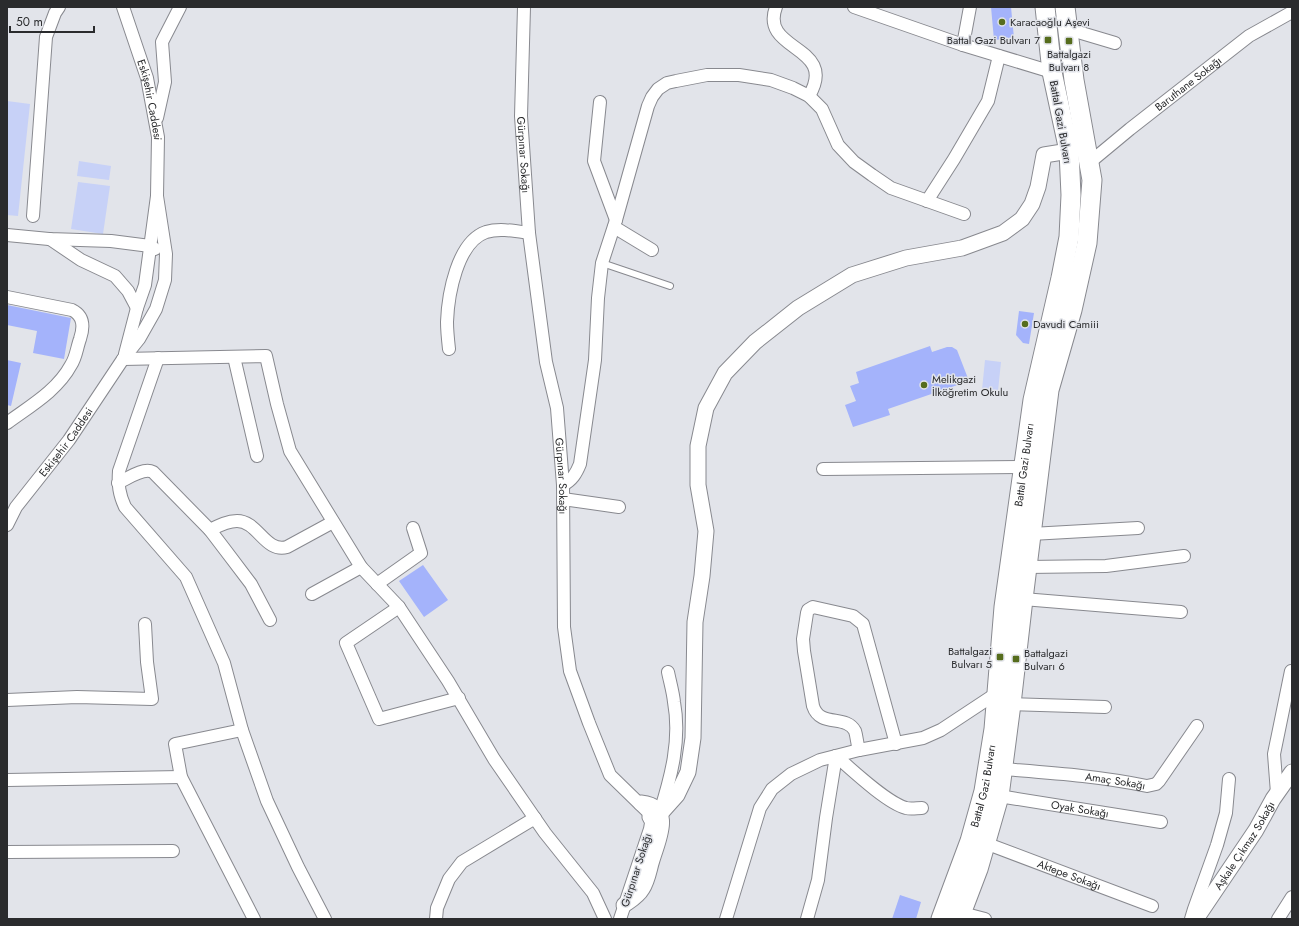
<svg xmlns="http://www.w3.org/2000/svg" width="1299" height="926" viewBox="0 0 1299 926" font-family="Jost,sans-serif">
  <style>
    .green { fill: #c7d1f7 }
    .building { fill: #a4b3fb }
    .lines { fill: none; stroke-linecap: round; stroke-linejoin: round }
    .service-casing { stroke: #88898f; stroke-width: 8 }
    .minor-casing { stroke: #88898f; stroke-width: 14 }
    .tertiary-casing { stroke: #88898f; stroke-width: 17 }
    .primary-casing { stroke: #88898f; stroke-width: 21 }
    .service { stroke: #fff; stroke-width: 6 }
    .minor { stroke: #fff; stroke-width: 12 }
    .tertiary { stroke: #fff; stroke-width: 15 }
    .primary { stroke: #fff; stroke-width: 19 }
    .poi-dot { fill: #566d1d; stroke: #e2e4ea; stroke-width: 1.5 }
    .labels { text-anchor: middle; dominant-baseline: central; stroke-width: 3; stroke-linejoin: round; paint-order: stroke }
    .poi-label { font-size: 11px; fill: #2a2b2d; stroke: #e2e4ea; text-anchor: start }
    .street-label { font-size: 11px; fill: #2a2b2d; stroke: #e2e4ea }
  </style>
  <rect width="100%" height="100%" fill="#e2e4ea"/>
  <!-- green -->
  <path class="green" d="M 7,101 L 30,104 L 18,216 L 7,215 Z
    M 79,161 L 111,166 L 109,180 L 77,176 Z
    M 78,182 L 110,186 L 103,234 L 71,229 Z
    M 985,360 L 1001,362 L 998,391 L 982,390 Z"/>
  <!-- building -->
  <path class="building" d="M 991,7 L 1011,7 L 1014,38 L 994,40 Z
    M 7,305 L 71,318 L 64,359 L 33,353 L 37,331 L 7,325 Z
    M 1019,311 L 1034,313 L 1029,344 L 1023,343 L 1016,335 Z
    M 930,346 L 932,352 L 947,347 L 952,347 L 957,350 L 969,381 L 888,409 L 890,415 L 853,427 L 845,405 L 856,401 L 850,386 L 859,383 L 856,372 Z
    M 7,360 L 21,363 L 11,406 L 7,405 Z
    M 423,565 L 448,600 L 424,617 L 399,581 Z
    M 900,895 L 921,902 L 916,919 L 892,919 Z"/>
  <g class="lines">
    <!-- service casing -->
    <g class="service-casing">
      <path id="service" d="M 602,263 L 670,286"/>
    </g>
    <!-- minor casing -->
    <g class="minor-casing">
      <g id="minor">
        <path id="s1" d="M 123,7 L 147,78 L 158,137 L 157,196 L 145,285 L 137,308 L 125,354"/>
        <path id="s2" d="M 524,7 L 521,116 L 529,233 L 546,362 L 557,408 L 563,485 L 564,627 L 570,671 L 589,723 L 610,775 L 648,812 L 651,823 L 650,829 L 620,919"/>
        <path d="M 776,7 C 759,52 839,45 809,96"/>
        <path d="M 854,7 L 963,45 L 1052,72"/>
        <path d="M 1068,29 L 1115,43"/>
        <path d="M 963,45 L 970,7"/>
        <path d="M 600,102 L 594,161 L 616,220"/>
        <path d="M 157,118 L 165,82 L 162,42 L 180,7"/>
        <path id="s3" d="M 1089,163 L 1130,129 L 1249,36 L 1292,12"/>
        <path d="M 927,201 L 954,159 L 988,101 L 999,56"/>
        <path d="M 33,216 L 46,37 L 55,13 L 59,7"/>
        <path d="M 614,227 L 652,250"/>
        <path d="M 7,235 L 49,239 L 111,241 L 150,246 L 155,249"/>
        <path d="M 50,239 L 81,260 L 115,276 L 128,291 L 137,308"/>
        <path d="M 7,297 L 72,310 C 84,316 84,327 80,339 C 77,347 76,358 71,365 C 57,391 30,406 7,423"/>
        <path d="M 449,349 C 448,340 447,331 447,322 C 448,295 457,242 486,232 C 499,228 515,231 529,233"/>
        <path d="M 234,357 L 257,456"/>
        <path d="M 158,358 L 119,471 C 118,485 119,494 125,507 L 186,577 L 224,663 L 242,730 L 267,801 L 298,867 L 325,919"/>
        <path d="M 123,359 L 266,356 L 277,404 L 290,451 L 361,567 L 399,607 L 448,681 L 494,759 L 545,833 L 593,893 L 605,919"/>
        <path d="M 823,469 L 1023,467"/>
        <path d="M 118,483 C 127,479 143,467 153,472 L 210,530 L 226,551 L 251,584 L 270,620"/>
        <path d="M 563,485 C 572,480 576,474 580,464 L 595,360 L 598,298 L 602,263 L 616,220 L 648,106 L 652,97 L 658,89 L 667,83 L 676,81 L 707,75 L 739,75 L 771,80 L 793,88 L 809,96 L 822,109 L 838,145 L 854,162 L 872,175 L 891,188 L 964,214"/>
        <path d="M 563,499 L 619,507"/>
        <path id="s4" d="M 7,525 L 16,507 L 69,440 L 123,359 L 139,339 L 156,309 L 165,280 L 166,254 L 157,196"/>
        <path d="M 210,530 C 218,526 227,521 237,521 C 258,521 265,553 287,547 L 333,522"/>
        <path d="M 1031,534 L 1138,528"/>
        <path d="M 1027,567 L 1106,566 L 1184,556"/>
        <path d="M 377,584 L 421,553 L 413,528"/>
        <path d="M 312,594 L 361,567"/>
        <path d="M 1023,599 L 1181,612"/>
        <path d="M 399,607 L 346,643 L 379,719 L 459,698"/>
        <path d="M 7,700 L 77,697 L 152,699 L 147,662 L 145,624"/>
        <path d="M 1011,704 L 1105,707"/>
        <path d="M 242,730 L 175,744 L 181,777 L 254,919"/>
        <path d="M 859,750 C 857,744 857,737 855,731 C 846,714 820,728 813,706 L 804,651 L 803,639 L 807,613 L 808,610 L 813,607 L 853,616 L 863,624 L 896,744"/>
        <path d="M 836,756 C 852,770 887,803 906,808 C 911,809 917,808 922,808"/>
        <path id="s5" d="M 1003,769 C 1052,773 1099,776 1147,786 L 1156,784 L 1159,781 L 1197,726"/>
        <path d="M 7,780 L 181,777"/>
        <path d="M 1277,793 L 1274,754 L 1291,671"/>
        <path id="s6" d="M 999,796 L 1161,822"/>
        <path d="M 660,812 C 671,777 681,740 674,702 C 673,692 670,682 668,672"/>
        <path id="s7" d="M 985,843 L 1152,906"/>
        <path d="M 7,852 L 173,851"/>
        <path d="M 962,913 L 985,919"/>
        <path d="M 436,919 L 437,908 L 449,879 L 462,862 L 535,818"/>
        <path d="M 726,919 L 760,808 L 772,789 L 791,774 L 820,760 L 859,750 L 923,738 L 941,730 L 997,693"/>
        <path d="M 807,919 L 818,880 L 826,818 L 836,756"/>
        <path d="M 1191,919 L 1194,909 L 1217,845 L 1226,813 L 1229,779"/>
        <path d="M 1278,919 L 1292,897"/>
      </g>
    </g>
    <!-- tertiary casing -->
    <g class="tertiary-casing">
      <g id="tertiary">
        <path d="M 650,817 L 660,814 L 677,795 L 688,772 L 693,738 L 695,622 L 702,576 L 706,531 L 698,485 L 698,446 L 706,408 L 725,373 L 755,342 L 798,308 L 852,275 L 906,258 L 962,248 L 1003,233 L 1022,219 L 1032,204 L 1038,187 L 1044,155 L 1069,151"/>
        <path d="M 624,905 C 631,900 638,896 642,889 C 648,880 649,869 652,860 C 658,839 675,807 641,803"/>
        <path id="s8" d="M 1196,919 L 1256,830 L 1273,799 L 1292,772"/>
      </g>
    </g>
    <!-- primary casing -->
    <g class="primary-casing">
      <g id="primary">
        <path id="s9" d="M 941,919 L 970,841 L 984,791 L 994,729 L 1004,607 L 1033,400 L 1061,278 L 1069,237 L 1071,195 L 1069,151 L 1052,72 L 1045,7"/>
        <path d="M 959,919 L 978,869 L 999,796 L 1011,704 L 1023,599 L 1049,390 L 1072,310 L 1087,243 L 1092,180 L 1074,80 L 1065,7"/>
      </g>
    </g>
    <!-- service -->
    <use href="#service" class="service"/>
    <!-- minor -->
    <use href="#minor" class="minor"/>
    <!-- tertiary -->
    <use href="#tertiary" class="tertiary"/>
    <!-- primary -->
    <use href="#primary" class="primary"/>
  </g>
  <!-- markers -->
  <g class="poi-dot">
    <circle cx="1002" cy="22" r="4"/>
    <rect x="1044" y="36" width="8" height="8" rx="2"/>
    <rect x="1065" y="37" width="8" height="8" rx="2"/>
    <circle cx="1025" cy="324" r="4"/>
    <circle cx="924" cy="385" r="4"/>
    <rect x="996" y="653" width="8" height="8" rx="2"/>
    <rect x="1012" y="655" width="8" height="8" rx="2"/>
  </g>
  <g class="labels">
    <!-- poi labels -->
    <g class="poi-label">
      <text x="1010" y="22">Karacaoğlu Aşevi</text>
      <text x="1040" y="40" text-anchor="end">Battal Gazi Bulvarı 7</text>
      <text x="1069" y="54" text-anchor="middle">Battalgazi<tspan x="1069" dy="13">Bulvarı 8</tspan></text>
      <text x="1033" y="324">Davudi Camiii</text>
      <text x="932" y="379">Melikgazi<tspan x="932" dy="13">İlköğretim Okulu</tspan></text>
      <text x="992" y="651" text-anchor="end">Battalgazi<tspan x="992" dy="13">Bulvarı 5</tspan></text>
      <text x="1024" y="653">Battalgazi<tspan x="1024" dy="13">Bulvarı 6</tspan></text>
    </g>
    <!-- street labels -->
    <g class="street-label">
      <text stroke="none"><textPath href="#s3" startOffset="127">Baruthane Sokağı</textPath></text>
      <text stroke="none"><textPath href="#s1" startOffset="97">Eskişehir Caddesi</textPath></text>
      <text transform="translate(1061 122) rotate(80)">Battal Gazi Bulvarı</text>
      <text stroke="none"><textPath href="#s2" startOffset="148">Gürpınar Sokağı</textPath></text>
      <text stroke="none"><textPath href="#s4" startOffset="102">Eskişehir Caddesi</textPath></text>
      <text stroke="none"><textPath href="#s9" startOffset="464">Battal Gazi Bulvarı</textPath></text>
      <text stroke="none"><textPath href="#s2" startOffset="472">Gürpınar Sokağı</textPath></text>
      <text stroke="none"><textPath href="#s5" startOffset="113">Amaç Sokağı</textPath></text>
      <text stroke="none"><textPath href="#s9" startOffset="140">Battal Gazi Bulvarı</textPath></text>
      <text stroke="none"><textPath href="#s6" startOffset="82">Oyak Sokağı</textPath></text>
      <text stroke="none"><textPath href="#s8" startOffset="88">Aşkale Çıkmaz Sokağı</textPath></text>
      <text transform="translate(636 870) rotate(-72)">Gürpınar Sokağı</text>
      <text stroke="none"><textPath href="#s7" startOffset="90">Aktepe Sokağı</textPath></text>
    </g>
  </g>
  <!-- border -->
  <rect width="1299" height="926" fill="none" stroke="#2a2b2d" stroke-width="16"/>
  <!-- scale -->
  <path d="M10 26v6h84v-6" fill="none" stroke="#2a2b2d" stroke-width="2"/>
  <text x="16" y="26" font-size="12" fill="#2a2b2d" stroke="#e2e4ea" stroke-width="3" paint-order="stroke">50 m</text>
</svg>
